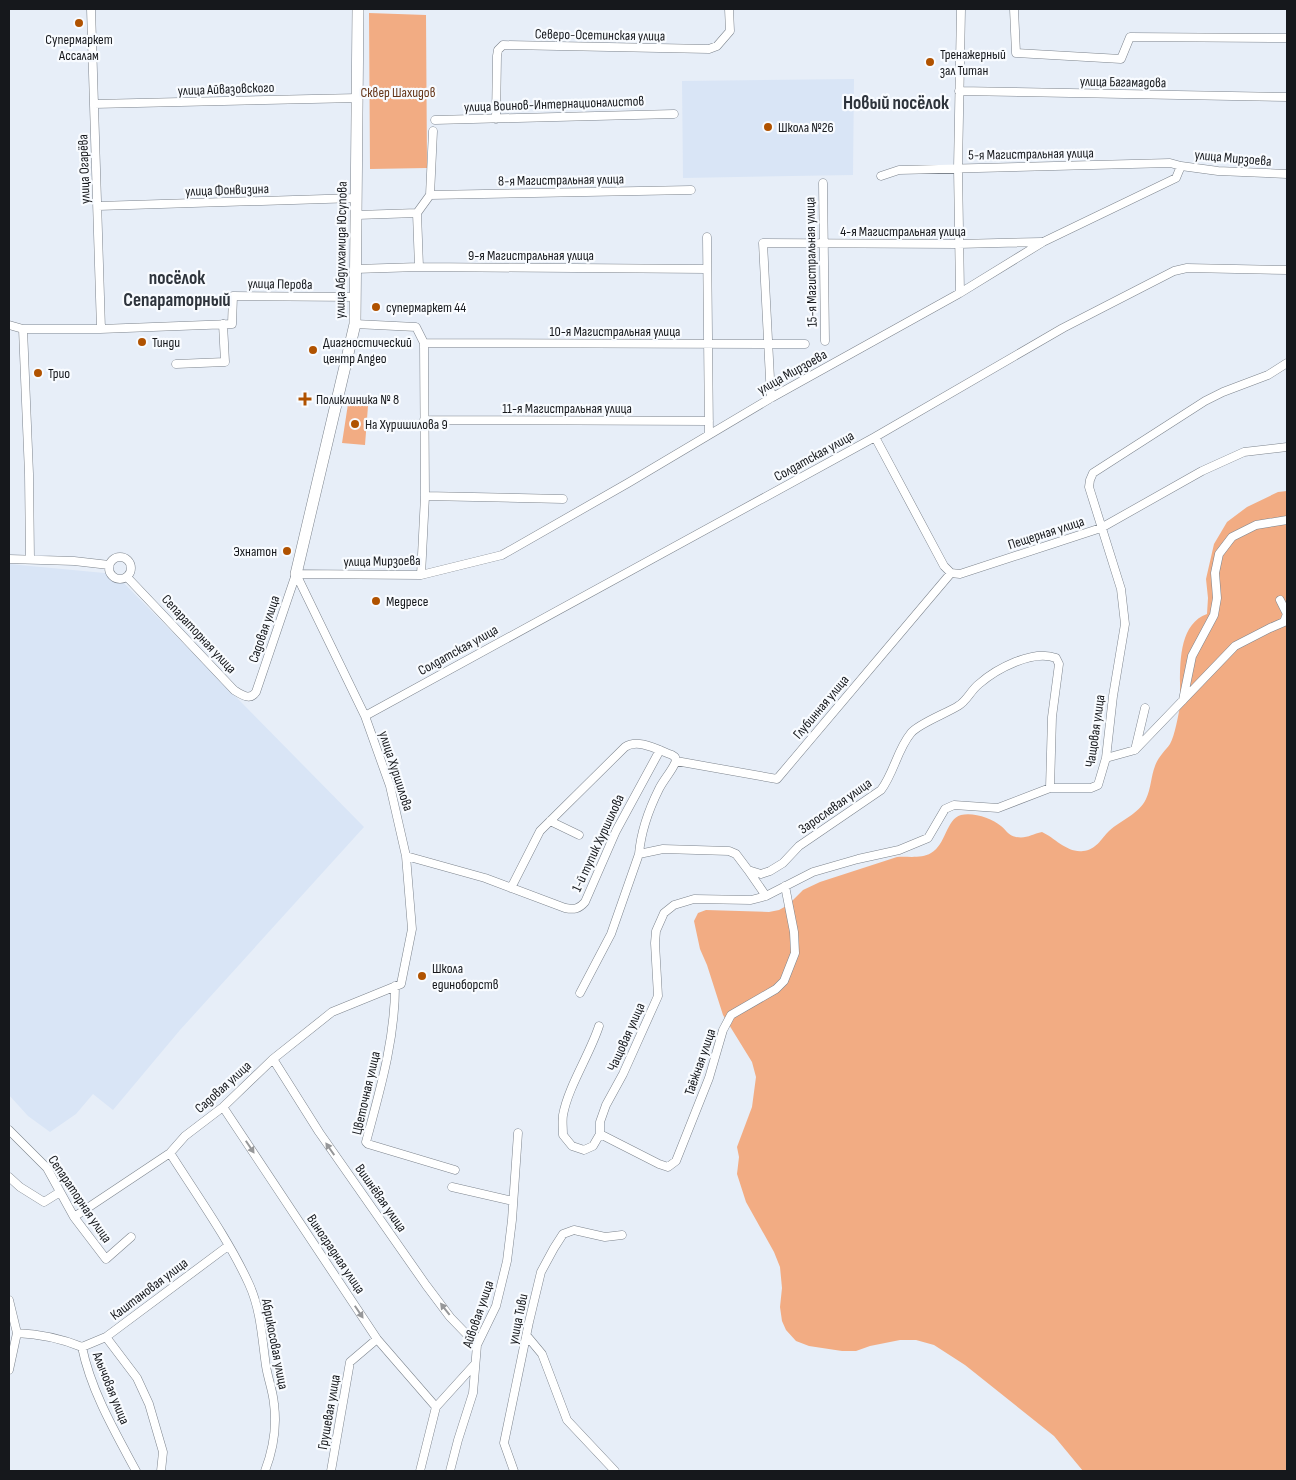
<svg xmlns="http://www.w3.org/2000/svg" width="1296" height="1480" viewBox="0 0 1296 1480" font-family="'Sofia Sans Condensed',sans-serif">
  <style>
    .built { fill: #d9e5f6 }
    .green { fill: #f2ac83 }
    .lines { fill: none; stroke-linecap: round; stroke-linejoin: round }
    .street-casing { stroke: #7d848d; stroke-width: 9 }
    .secondary-casing { stroke: #7d848d; stroke-width: 12 }
    .street { stroke: #fff; stroke-width: 8 }
    .secondary { stroke: #fff; stroke-width: 11 }
    .oneway { fill: #969799 }
    .poi-dot { fill: #b05200; stroke: #f8fbff; stroke-width: 2 }
    .labels { text-anchor: middle; dominant-baseline: central; stroke-width: 4.5; stroke-linejoin: round; paint-order: stroke }
    .street-label { font-size: 14px; fill: #16181c; stroke: #f8fbff }
    .poi-label { font-size: 14px; fill: #16181c; stroke: #f8fbff; text-anchor: start }
    .park-label { font-size: 14px; fill: #653619; stroke: #f8fbff }
    .district-label { font-size: 19px; font-weight: bold; fill: #2e343c; stroke: #f8fbff }
  </style>
  <rect width="100%" height="100%" fill="#e7eef8"/>
  <!-- built -->
  <path class="built" d="M 854,79 L 853,175 L 683,178 L 682,81 Z
    M 9,564 L 115,574 L 364,827 L 180,1030 L 113,1110 L 93,1094 L 76,1114 L 50,1132 L 28,1116 L 9,1095 Z"/>
  <!-- green -->
  <path class="green" d="M 369,13 L 426,15 L 427,168 L 370,169 Z
    M 348,404 L 368,406 L 365,445 L 342,443 Z
    M 1287,491 L 1287,1471 L 1083,1471 L 1054,1436 L 965,1365 L 934,1345 L 916,1340 L 900,1340 L 870,1346 L 856,1351 L 842,1351 L 809,1346 L 796,1341 L 786,1330 L 782,1321 L 780,1307 L 782,1288 L 780,1267 L 774,1252 L 746,1202 L 737,1174 L 739,1157 L 737,1147 L 752,1107 L 756,1077 L 752,1062 L 723,1015 L 707,965 L 700,949 L 694,921 L 698,913 L 706,910 L 769,912 L 779,910 L 788,905 L 803,890 L 820,882 L 897,857 C 907,856 921,859 931,853 C 946,845 946,819 961,815 C 973,812 992,818 1001,826 C 1007,831 1008,835 1016,837 C 1027,839 1032,834 1042,832 C 1055,838 1067,853 1083,851 C 1096,850 1101,839 1109,831 C 1121,820 1139,814 1146,799 C 1151,789 1151,776 1155,766 C 1158,757 1165,751 1170,744 C 1175,735 1178,716 1180,707 C 1182,701 1180,694 1180,688 C 1180,663 1179,624 1207,614 L 1208,598 L 1206,579 L 1214,544 L 1227,522 L 1247,507 L 1278,492 Z"/>
  <g class="lines">
    <!-- street casing -->
    <g class="street-casing">
      <path id="street" d="M 91,9 L 101,329
        M 1014,9 L 1016,53 L 1121,59 L 1130,37 L 1287,38
        M 959,91 L 1287,97
        M 94,104 L 358,98
        M 496,119 L 497,56 L 498,50 L 503,45 L 709,49 L 717,46 L 730,31 L 729,9
        M 435,120 L 674,114
        M 881,176 L 899,170 L 1170,163 L 1181,166
        M 823,183 L 825,341
        M 430,195 L 691,190
        M 98,206 L 357,198
        M 357,215 L 417,213
        M 707,237 L 709,434
        M 419,267 L 417,213 L 430,195 L 433,131
        M 355,269 L 419,267 L 707,269
        M 960,293 L 958,168 L 961,9
        M 355,324 L 416,327 L 424,343 L 425,496 L 421,575
        M 9,325 L 23,329 L 100,329 L 232,324 L 233,296 L 355,297
        M 23,329 L 29,474 L 30,559
        M 424,343 L 805,344
        M 176,364 L 225,362 L 223,324
        M 771,398 L 763,243 L 958,244 L 1042,242
        M 424,420 L 709,421
        M 875,437 L 944,566 L 951,573 L 960,574 L 1101,528 L 1202,471 L 1244,452 L 1287,447
        M 425,496 L 563,499
        M109 568a11 11 0 1 1 22 0a11 11 0 1 1-22 0Z
        M 9,559 L 74,561 L 109,565
        M 296,574 L 421,575 L 502,555 L 628,483 L 771,398 L 960,293 L 1043,242 L 1176,178 L 1181,166 L 1218,171 L 1287,174
        M 127,577 L 234,690 C 242,695 250,701 256,692 L 296,574
        M 1183,700 L 1192,656 L 1214,615 L 1217,598 L 1215,573 L 1219,554 L 1232,537 L 1256,525 L 1287,520
        M 365,716 L 875,437 L 1063,328 L 1174,271 L 1187,268 L 1287,270
        M 1135,750 L 1235,646 L 1270,628 L 1284,622 L 1287,614 L 1280,600
        M 1106,758 L 1135,750 L 1145,708
        M 676,761 L 777,779 L 951,573
        M 550,821 L 579,835
        M 406,856 L 485,878 L 565,908 C 574,910 579,909 585,902 L 616,831 L 660,750
        M 748,870 L 766,896
        M 511,888 L 540,831 L 625,747 C 638,738 658,750 672,755 L 675,757 L 676,761 C 672,771 664,779 659,789 C 649,809 641,831 639,854
        M 395,986 C 395,1040 380,1090 366,1142 L 368,1144 L 455,1170
        M 580,993 L 611,934 L 639,854 L 663,849 L 729,851 L 736,854 L 748,870 L 761,874 L 770,871 L 783,863 L 799,846 L 881,790 C 894,773 897,750 911,733 C 918,724 947,713 958,706 C 967,701 971,690 979,684 C 996,669 1033,649 1056,658 L 1059,664 L 1052,717 L 1050,788
        M 599,1026 C 590,1054 568,1087 563,1115 C 562,1121 563,1128 563,1135 L 572,1146 L 584,1150 L 593,1146 L 600,1134
        M 273,1059 L 319,1132 L 426,1285 L 450,1317 L 477,1345
        M 223,1107 L 377,1339 L 436,1407
        M 9,1130 L 47,1168 L 74,1217 L 106,1259 L 131,1237
        M 600,1134 L 600,1122 L 606,1105 L 623,1074 L 658,996 L 655,943 L 656,931 L 664,913 L 674,905 L 694,899 L 751,900 L 766,896 L 813,872 L 858,859 L 899,850 L 928,838 L 945,809 L 954,805 L 998,808 L 1050,788 L 1091,788 L 1098,785 L 1106,758 L 1113,696 L 1125,624 L 1121,589 L 1089,487 L 1090,480 L 1093,473 L 1205,401 L 1223,392 L 1268,375 L 1287,363
        M 600,1134 L 659,1164 L 668,1167 L 676,1161 L 709,1078 L 723,1030 L 731,1015 L 776,989 L 784,981 L 795,953 L 794,932 L 785,886
        M 170,1153 C 196,1194 229,1240 249,1284 C 261,1310 262,1339 266,1366 C 268,1379 273,1391 274,1404 C 277,1427 273,1450 265,1471
        M 9,1177 L 20,1187 L 44,1202 L 60,1192
        M 452,1187 L 513,1201
        M 74,1217 L 170,1153 L 185,1136 L 223,1107 L 273,1059 L 332,1012 L 401,984 L 412,929 L 406,856 L 390,786 L 365,716 L 296,574
        M 9,1300 L 17,1333 L 9,1370
        M 17,1333 C 40,1334 60,1338 82,1347 C 91,1391 115,1432 136,1471
        M 527,1336 L 542,1354 L 567,1420 L 615,1471
        M 106,1337 L 137,1378 L 149,1404 L 163,1452 L 161,1471
        M 82,1347 L 106,1337 L 228,1246
        M 331,1471 L 350,1362 L 377,1339
        M 420,1471 L 436,1407 L 475,1364
        M 450,1471 L 458,1440 L 473,1393 L 477,1345 L 496,1306 L 507,1261 L 512,1220 L 518,1133
        M 514,1471 L 504,1443 L 529,1322 L 541,1272 L 554,1248 L 563,1234 L 574,1230 L 605,1237 L 622,1235"/>
    </g>
    <!-- secondary casing -->
    <g class="secondary-casing">
      <path id="secondary" d="M 296,574 L 355,324 L 358,9"/>
    </g>
    <!-- street -->
    <use href="#street" class="street"/>
    <!-- secondary -->
    <use href="#secondary" class="secondary"/>
  </g>
  <!-- one-way arrows -->
  <defs><path id="oneway-solid" d="M-6-.8H1V-3.2L6.5 0L1 3.2V.8H-6Z" transform="scale(1.25)"/></defs>
  <g class="oneway">
    <use href="#oneway-solid" transform="translate(250 1147) rotate(56)"/>
    <use href="#oneway-solid" transform="translate(330 1149) rotate(-125)"/>
    <use href="#oneway-solid" transform="translate(445 1309) rotate(-128)"/>
    <use href="#oneway-solid" transform="translate(359 1312) rotate(56)"/>
  </g>
  <!-- markers -->
  <g class="poi-dot">
    <circle cx="79" cy="23" r="5"/>
    <circle cx="930" cy="62" r="5"/>
    <circle cx="768" cy="127" r="5"/>
    <circle cx="376" cy="307" r="5"/>
    <circle cx="142" cy="342" r="5"/>
    <circle cx="313" cy="350" r="5"/>
    <circle cx="38" cy="373" r="5"/>
    <path d="M302.5 391.5h5v5h5v5h-5v5h-5v-5h-5v-5h5z"/>
    <circle cx="355" cy="424" r="5"/>
    <circle cx="287" cy="551" r="5"/>
    <circle cx="376" cy="601" r="5"/>
    <circle cx="422" cy="976" r="5"/>
  </g>
  <g class="labels">
    <!-- street labels -->
    <g class="street-label">
      <text transform="translate(600 35) rotate(1)">Северо-Осетинская улица</text>
      <text transform="translate(1123 82) rotate(1)">улица Багамадова</text>
      <text transform="translate(226 89) rotate(-2)">улица Айвазовского</text>
      <text transform="translate(554 104) rotate(-2)">улица Воинов-Интернационалистов</text>
      <text transform="translate(1031 154) rotate(-1)">5-я Магистральная улица</text>
      <text transform="translate(1233 158) rotate(5)">улица Мирзоева</text>
      <text transform="translate(84 169) rotate(-92)">улица Огарёва</text>
      <text transform="translate(561 180) rotate(-1)">8-я Магистральная улица</text>
      <text transform="translate(227 190) rotate(-2)">улица Фонвизина</text>
      <text x="903" y="231">4-я Магистральная улица</text>
      <text transform="translate(341 250) rotate(-89)">улица Абдулхамида Юсупова</text>
      <text x="531" y="255">9-я Магистральная улица</text>
      <text transform="translate(811 262) rotate(-91)">15-я Магистральная улица</text>
      <text transform="translate(280 284) rotate(1)">улица Перова</text>
      <text x="615" y="331">10-я Магистральная улица</text>
      <text transform="translate(792 372) rotate(-29)">улица Мирзоева</text>
      <text x="567" y="408">11-я Магистральная улица</text>
      <text transform="translate(814 456) rotate(-29)">Солдатская улица</text>
      <text transform="translate(1046 533) rotate(-18)">Пещерная улица</text>
      <text transform="translate(382 561) rotate(-1)">улица Мирзоева</text>
      <text transform="translate(264 629) rotate(-71)">Садовая улица</text>
      <text transform="translate(199 634) rotate(47)">Сепараторная улица</text>
      <text transform="translate(458 650) rotate(-29)">Солдатская улица</text>
      <text transform="translate(821 707) rotate(-50)">Глубинная улица</text>
      <text transform="translate(1095 731) rotate(-82)">Чащовая улица</text>
      <text transform="translate(396 771) rotate(72)">улица Хуршилова</text>
      <text transform="translate(835 806) rotate(-35)">Зарослевая улица</text>
      <text transform="translate(598 843) rotate(-65)">1-й тупик Хуршилова</text>
      <text transform="translate(626 1037) rotate(-66)">Чащовая улица</text>
      <text transform="translate(700 1062) rotate(-71)">Таёжная улица</text>
      <text transform="translate(223 1087) rotate(-42)">Садовая улица</text>
      <text transform="translate(366 1093) rotate(-77)">Цветочная улица</text>
      <text transform="translate(381 1198) rotate(55)">Вишнёвая улица</text>
      <text transform="translate(80 1199) rotate(56)">Сепараторная улица</text>
      <text transform="translate(336 1254) rotate(56)">Виноградная улица</text>
      <text transform="translate(149 1289) rotate(-37)">Каштановая улица</text>
      <text transform="translate(478 1314) rotate(-71)">Айвовая улица</text>
      <text transform="translate(518 1319) rotate(-78)">улица Тиви</text>
      <text transform="translate(275 1344) rotate(79)">Абрикосовая улица</text>
      <text transform="translate(111 1388) rotate(68)">Алычовая улица</text>
      <text transform="translate(329 1412) rotate(-80)">Грушевая улица</text>
    </g>
    <!-- poi labels -->
    <g class="poi-label">
      <text x="79" y="39" text-anchor="middle">Супермаркет<tspan x="79" dy="16">Ассалам</tspan></text>
      <text x="940" y="54">Тренажерный<tspan x="940" dy="16">зал Титан</tspan></text>
      <text x="778" y="127">Школа №26</text>
      <text x="386" y="307">супермаркет 44</text>
      <text x="152" y="342">Тинди</text>
      <text x="323" y="342">Диагностический<tspan x="323" dy="16">центр Angeo</tspan></text>
      <text x="48" y="373">Трио</text>
      <text x="316" y="399">Поликлиника № 8</text>
      <text x="365" y="424">На Хуришилова 9</text>
      <text x="277" y="551" text-anchor="end">Эхнатон</text>
      <text x="386" y="601">Медресе</text>
      <text x="432" y="968">Школа<tspan x="432" dy="16">единоборств</tspan></text>
    </g>
    <!-- park labels -->
    <g class="park-label">
      <text x="398" y="92">Сквер Шахидов</text>
    </g>
    <!-- district labels -->
    <g class="district-label">
      <text x="896" y="103">Новый посёлок</text>
      <text x="177" y="278">посёлок<tspan x="177" dy="22">Сепараторный</tspan></text>
    </g>
  </g>
  <!-- border -->
  <rect width="1296" height="1480" fill="none" stroke="#16181c" stroke-width="20"/>
</svg>
